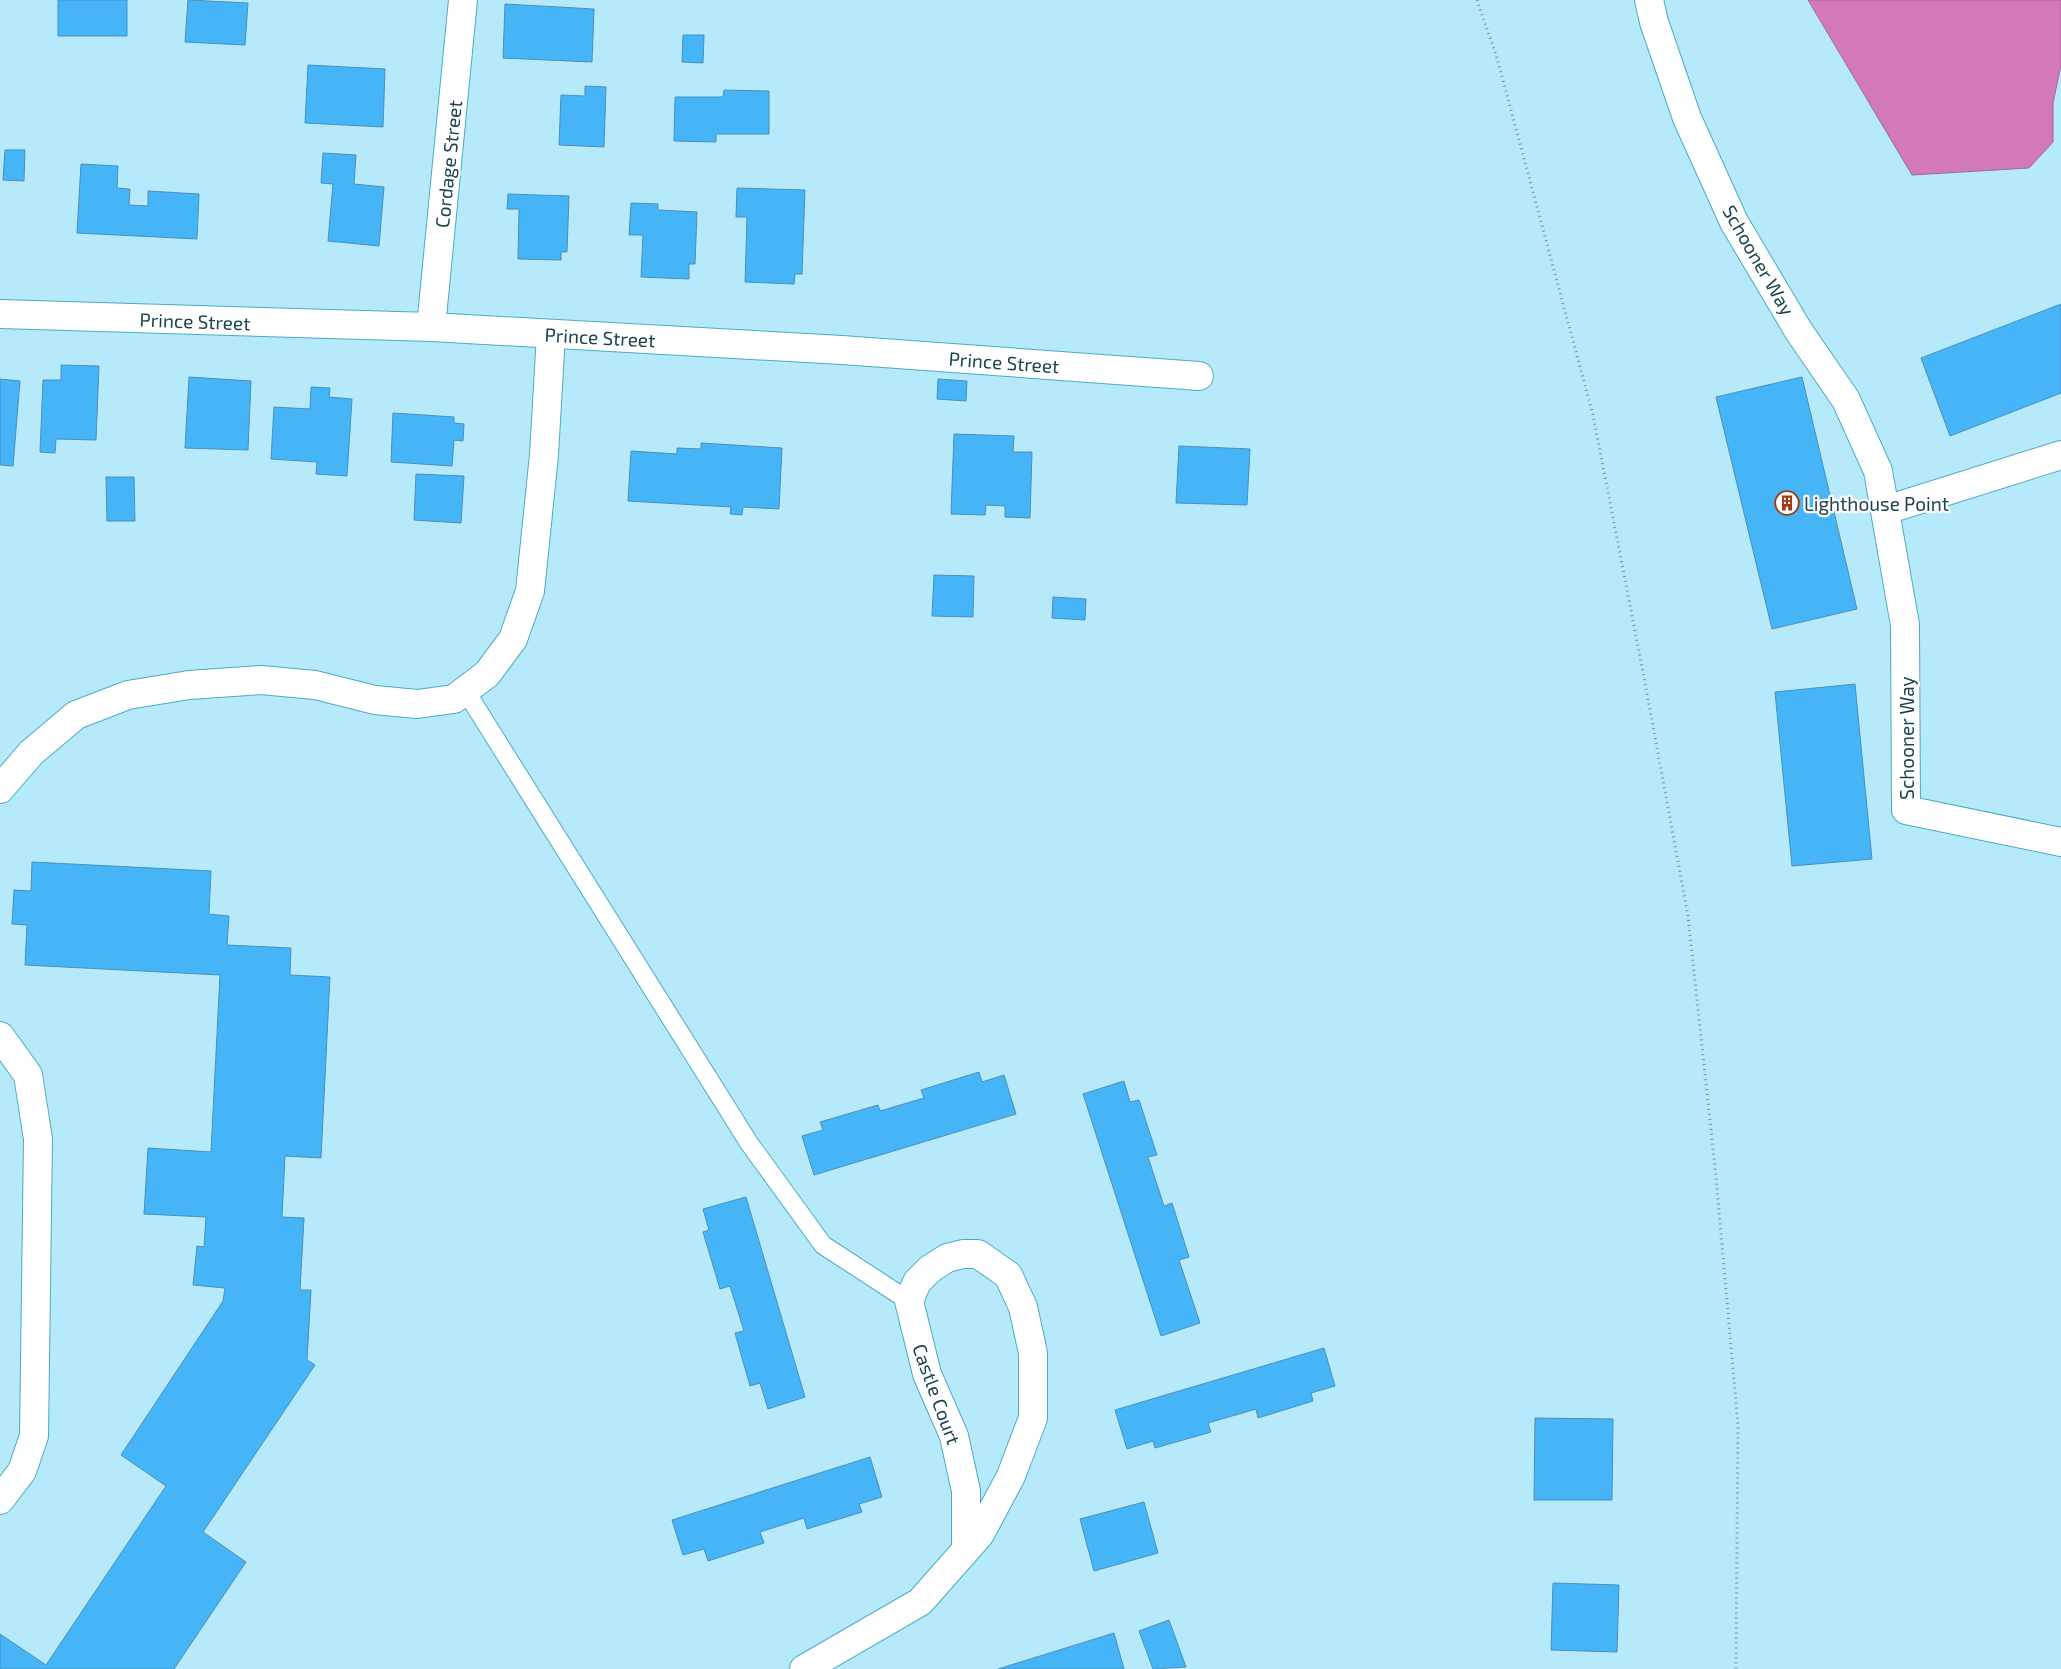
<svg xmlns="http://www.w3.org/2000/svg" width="2061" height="1669" viewBox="0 0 2061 1669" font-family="'Exo 2',sans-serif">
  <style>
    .water { fill: #d379b9; stroke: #9c6999 }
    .building { fill: #46b5f7; stroke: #4b8fbb }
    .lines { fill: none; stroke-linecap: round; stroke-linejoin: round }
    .lane-casing { stroke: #4caac5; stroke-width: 20 }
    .street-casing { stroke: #4caac5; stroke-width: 30 }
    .path { stroke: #6996a4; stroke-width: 3; stroke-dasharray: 1 4; stroke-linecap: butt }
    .lane { stroke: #fff; stroke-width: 18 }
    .street { stroke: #fff; stroke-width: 28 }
    .labels { text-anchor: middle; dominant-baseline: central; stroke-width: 4.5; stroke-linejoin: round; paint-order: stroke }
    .street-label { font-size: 19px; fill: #1c434e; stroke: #fff }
    .poi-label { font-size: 19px; fill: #1c434e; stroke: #fff; text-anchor: start }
  </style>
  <rect width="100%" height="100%" fill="#b6eafb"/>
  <!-- water -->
  <path class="water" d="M 1808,0 L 2061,0 L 2061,65 L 2053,103 L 2053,142 L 2029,168 L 1912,175 Z"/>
  <!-- building -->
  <path class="building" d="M 58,0 L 127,0 L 127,36 L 58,36 Z
    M 188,0 L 248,3 L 245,45 L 185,42 Z
    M 505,4 L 594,9 L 592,62 L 503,58 Z
    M 683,35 L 704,35 L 703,63 L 682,62 Z
    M 308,65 L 385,69 L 383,127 L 305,123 Z
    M 585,86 L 606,87 L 604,147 L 559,145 L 561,95 L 585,96 Z
    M 724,90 L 769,91 L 769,134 L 716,134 L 716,142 L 674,141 L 675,97 L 723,97 Z
    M 5,150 L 25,150 L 24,181 L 3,180 Z
    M 323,153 L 356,155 L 354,184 L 384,187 L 379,246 L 328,241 L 333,184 L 321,183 Z
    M 81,164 L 118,166 L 117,188 L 130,189 L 129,205 L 148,206 L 148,191 L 199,194 L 197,239 L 77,233 Z
    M 737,188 L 805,190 L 802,274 L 795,274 L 794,284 L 745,282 L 747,217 L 736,217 Z
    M 508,194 L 569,196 L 567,252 L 561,252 L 561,260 L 518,259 L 519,209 L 507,209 Z
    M 631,203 L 658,204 L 658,210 L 697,212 L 695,264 L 689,264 L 689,279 L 641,277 L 643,235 L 629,235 Z
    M 2061,304 L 2061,393 L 1950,436 L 1921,358 Z
    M 61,365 L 99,366 L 96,440 L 56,439 L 55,453 L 40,452 L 43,380 L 61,380 Z
    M 189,377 L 251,381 L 248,450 L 185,448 Z
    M 1802,377 L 1857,609 L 1772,629 L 1716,397 Z
    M 0,379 L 20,381 L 13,466 L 0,465 Z
    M 938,379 L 967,381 L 966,401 L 937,399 Z
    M 311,387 L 330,388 L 329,397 L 352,399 L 347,476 L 316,474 L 317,462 L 271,459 L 274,407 L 310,409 Z
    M 393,413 L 454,417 L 454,423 L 464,424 L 463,441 L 454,440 L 452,466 L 391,462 Z
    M 954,434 L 1014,436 L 1013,452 L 1032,452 L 1030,518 L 1005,517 L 1005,506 L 986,505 L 985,515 L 951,514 Z
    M 701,443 L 782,448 L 779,509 L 743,507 L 742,515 L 730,514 L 731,507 L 628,501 L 631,451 L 677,454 L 677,448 L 701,449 Z
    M 1179,446 L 1250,449 L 1247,505 L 1176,503 Z
    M 416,474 L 464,476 L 461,523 L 414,520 Z
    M 106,477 L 134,477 L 135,521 L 107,521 Z
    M 934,575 L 974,576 L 973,617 L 932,616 Z
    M 1053,597 L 1086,599 L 1085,620 L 1052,618 Z
    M 1855,684 L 1872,859 L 1792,866 L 1775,692 Z
    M 32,862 L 211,871 L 209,914 L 229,916 L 227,945 L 291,948 L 290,975 L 330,977 L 321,1158 L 285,1156 L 282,1217 L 304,1218 L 300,1290 L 311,1290 L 307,1360 L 315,1365 L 203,1532 L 246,1562 L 174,1669 L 0,1669 L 0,1634 L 46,1665 L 166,1486 L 121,1455 L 223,1301 L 225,1288 L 193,1285 L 197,1246 L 204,1247 L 206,1217 L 144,1214 L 148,1148 L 211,1152 L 220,975 L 25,965 L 27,925 L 12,924 L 14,890 L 31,891 Z
    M 979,1072 L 982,1082 L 1004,1075 L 1016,1114 L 814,1175 L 802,1136 L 823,1130 L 820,1122 L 878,1105 L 880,1111 L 924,1098 L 921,1090 Z
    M 1124,1081 L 1130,1102 L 1139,1100 L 1157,1155 L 1148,1157 L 1164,1206 L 1172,1203 L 1189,1257 L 1179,1260 L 1200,1323 L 1161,1336 L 1083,1094 Z
    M 746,1197 L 805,1397 L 768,1409 L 760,1383 L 750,1386 L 735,1333 L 744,1331 L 730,1286 L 720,1289 L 703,1232 L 709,1230 L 703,1209 Z
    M 1324,1348 L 1335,1386 L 1311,1393 L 1313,1401 L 1258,1418 L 1256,1409 L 1208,1423 L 1211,1432 L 1155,1448 L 1153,1441 L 1127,1449 L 1115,1410 Z
    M 1535,1418 L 1613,1419 L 1612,1500 L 1534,1500 Z
    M 870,1457 L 882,1497 L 859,1504 L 862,1512 L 807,1529 L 804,1518 L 760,1532 L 764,1543 L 708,1561 L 704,1549 L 683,1555 L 672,1520 Z
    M 1144,1502 L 1158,1553 L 1094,1571 L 1080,1519 Z
    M 1553,1583 L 1619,1585 L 1617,1652 L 1551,1650 Z
    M 1169,1620 L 1186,1667 L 1153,1669 L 1139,1631 Z
    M 1114,1633 L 1124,1669 L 998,1669 Z"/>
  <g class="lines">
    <!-- lane casing -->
    <g class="lane-casing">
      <path id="lane" d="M 465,690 L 749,1143 L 823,1245 L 909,1301"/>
    </g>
    <!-- street casing -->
    <g class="street-casing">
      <path id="street" d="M 1649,0 L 1654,22 L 1687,118 L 1734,222 L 1798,330 L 1846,400 L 1878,471 L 1905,625 L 1906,810 L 2061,842
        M 0,314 L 431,327 L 842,350 L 1199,376
        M 431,327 L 463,0
        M 1886,510 L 2061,455
        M 0,789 L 31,753 L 76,715 L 128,695 L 189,685 L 261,680 L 315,685 L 375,700 L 417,704 L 454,699 L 487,674 L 513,639 L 530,591 L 544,455 L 551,334
        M 0,1036 L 28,1075 L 38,1139 L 34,1436 L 22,1471 L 0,1500
        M 804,1669 L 920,1602 L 966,1550 L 980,1534 L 1011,1476 L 1033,1418 L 1033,1353 L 1023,1307 L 1008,1275 L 978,1254 L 963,1254 L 947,1258 L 930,1269 L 917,1282 L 909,1301 L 927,1374 L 954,1436 L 966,1491 L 966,1550"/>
    </g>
    <!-- path -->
    <path class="path" d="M 1477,0 L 1497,58 L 1593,415 L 1643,672 L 1688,916 L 1715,1167 L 1738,1425 L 1736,1669"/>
    <!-- lane -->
    <use href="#lane" class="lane"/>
    <!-- street -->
    <use href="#street" class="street"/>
  </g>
  <!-- icons -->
  <defs>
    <g id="building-ring" transform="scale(1.25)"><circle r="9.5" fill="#fff" stroke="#a03a13" stroke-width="1.5"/><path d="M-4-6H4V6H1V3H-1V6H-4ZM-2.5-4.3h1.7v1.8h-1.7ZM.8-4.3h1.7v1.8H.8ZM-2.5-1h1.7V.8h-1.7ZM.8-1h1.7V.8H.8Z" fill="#a03a13"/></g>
  </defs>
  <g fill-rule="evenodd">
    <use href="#building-ring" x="1787" y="503"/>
  </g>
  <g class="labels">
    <!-- street labels -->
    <g class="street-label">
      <text transform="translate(448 164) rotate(-84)">Cordage Street</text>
      <text transform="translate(1759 260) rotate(60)">Schooner Way</text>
      <text transform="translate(195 321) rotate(2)">Prince Street</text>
      <text transform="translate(600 337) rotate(3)">Prince Street</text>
      <text transform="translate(1004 362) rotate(4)">Prince Street</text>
      <text transform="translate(1906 738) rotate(-90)">Schooner Way</text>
      <text transform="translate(937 1394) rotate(70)">Castle Court</text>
    </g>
    <!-- poi labels -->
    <g class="poi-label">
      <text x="1804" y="503">Lighthouse Point</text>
    </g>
  </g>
</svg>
